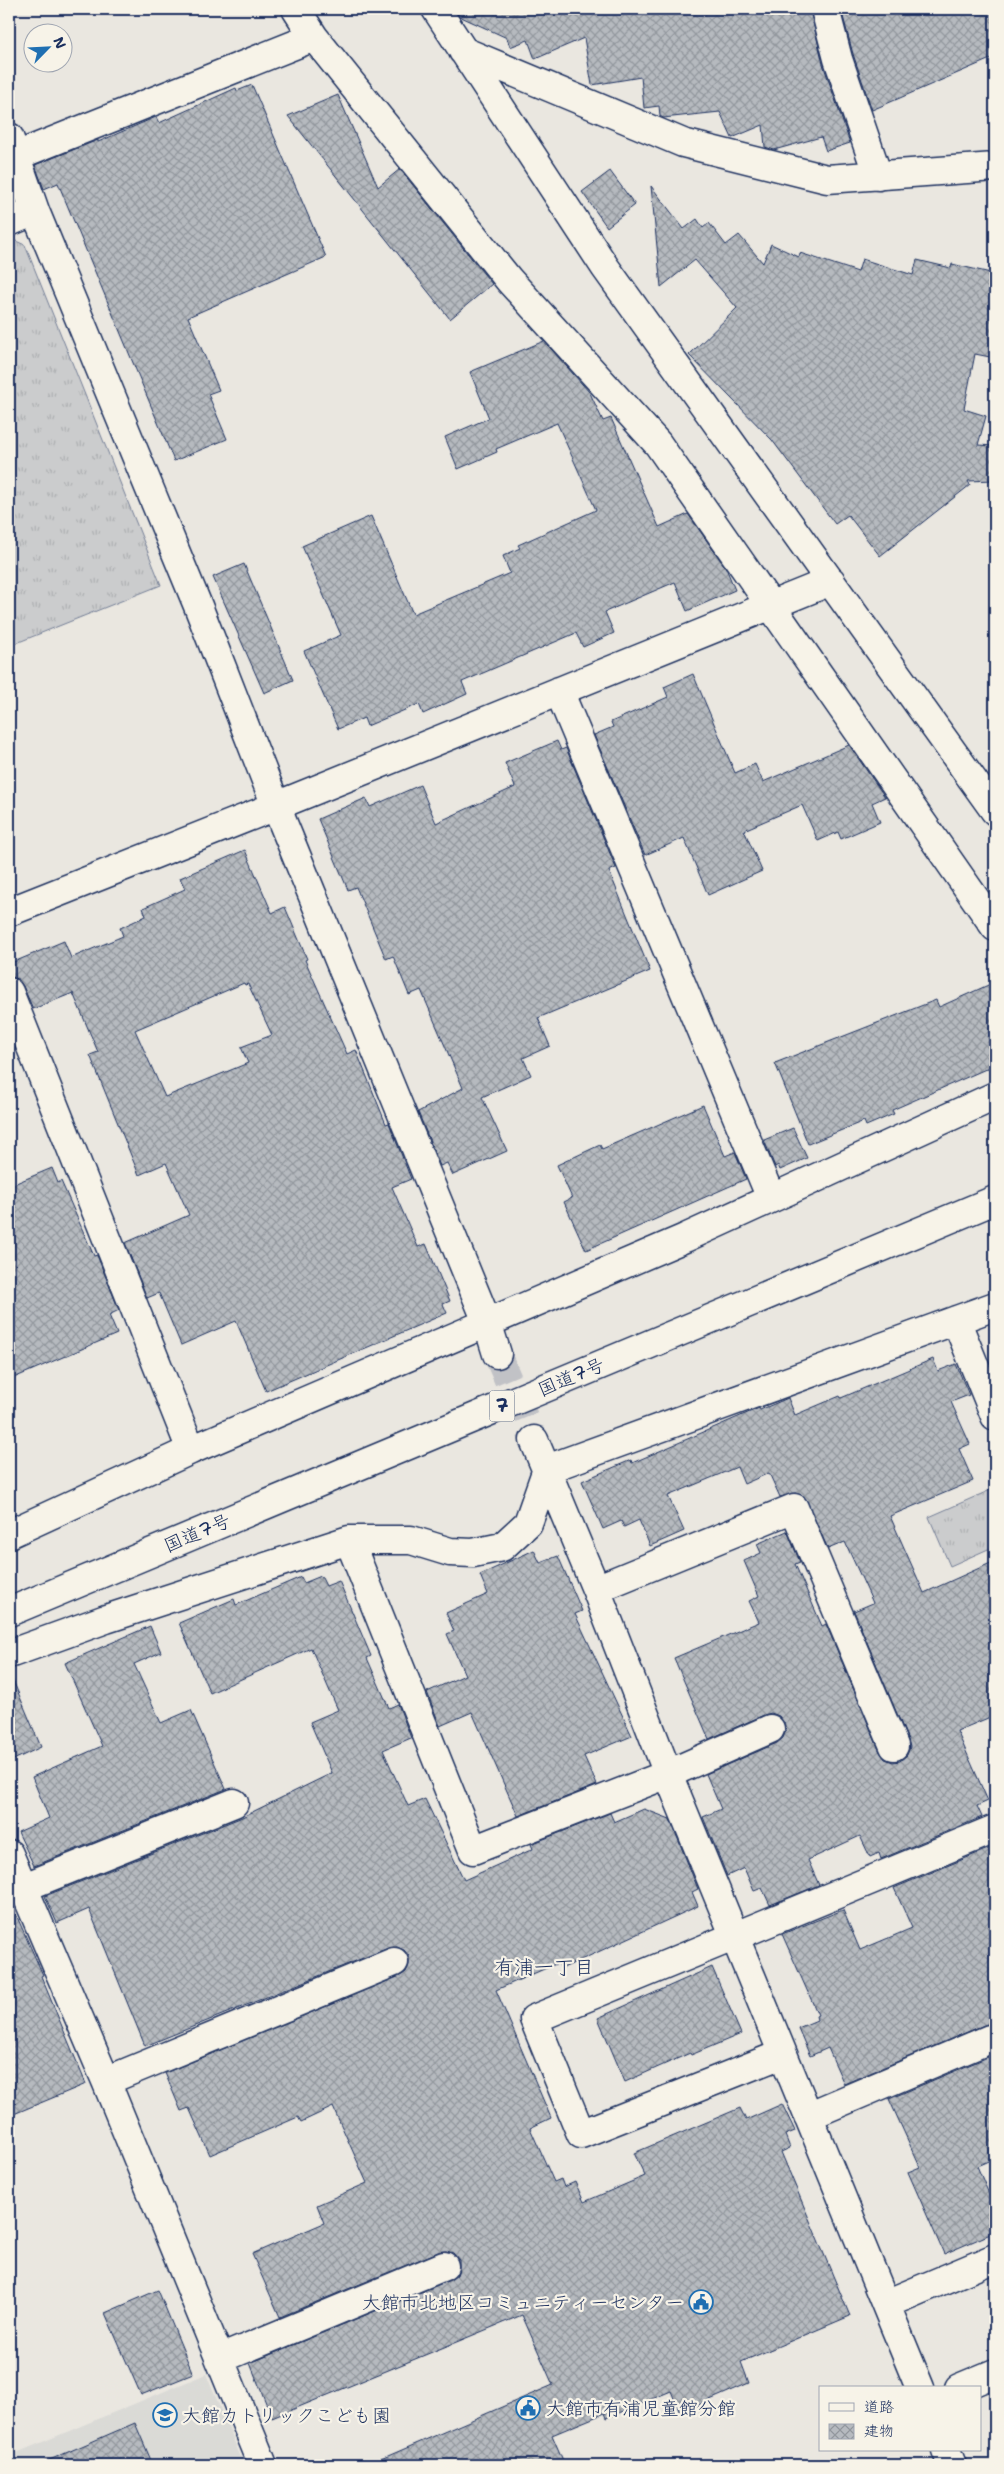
<svg xmlns="http://www.w3.org/2000/svg" width="1004" height="2474" viewBox="0 0 1004 2474" font-family="'Shantell Sans','Klee One',sans-serif">
  <style>
    .built { fill: #dadad6 }
    .grass { fill: url(#grass-tufts); stroke: #737e96 }
    .building { fill: url(#building-cross-hatch); stroke: #1b2f5e; fill-rule: evenodd }
    .lines { fill: none; stroke-linecap: round; stroke-linejoin: round }
    .minor-tunnel { stroke: #c1c2c6; stroke-width: 28; stroke-dasharray: 28 14; stroke-linecap: butt }
    .minor-casing { stroke: #1b2f5e; stroke-width: 31 }
    .trunk-casing { stroke: #1b2f5e; stroke-width: 31 }
    .minor { stroke: #f7f3e8; stroke-width: 28 }
    .trunk { stroke: #f7f3e8; stroke-width: 28 }
    .labels { text-anchor: middle; dominant-baseline: central; stroke-width: 4.5; stroke-linejoin: round; paint-order: stroke }
    .shield { fill: #f7f3e8; stroke: #5d6a87; stroke-width: 1 }
    .shield-label { font-size: 18px; font-weight: bold; fill: #1b2f5e }
    .street-label { font-size: 19px; fill: #1b2f5e; stroke: #f7f3e8 }
    .poi-label { font-size: 19px; fill: #1b2f5e; stroke: #f7f3e8; text-anchor: start }
    .neighbourhood-label { font-size: 20px; fill: #1b2f5e; stroke: #f7f3e8 }
  </style>
  <defs>
    <pattern id="grass-tufts" width="24" height="20" patternUnits="userSpaceOnUse" patternTransform="scale(1.25)"><rect width="24" height="20" fill="#cbcccd"/><path d="M3 7l-1-3M5 7V3M7 7l1-3M15 17l-1-3M17 17v-4M19 17l1-3" fill="none" stroke="#aeb0b2"/></pattern>
    <pattern id="building-cross-hatch" width="8" height="8" patternUnits="userSpaceOnUse" patternTransform="scale(1.25)"><rect width="8" height="8" fill="#b6babf"/><path d="M0 0l8 8M0 8l8-8" fill="none" stroke="#93989e"/></pattern>
  </defs>
  <rect width="100%" height="100%" fill="#eae7e0"/>
  <filter id="ink" filterUnits="userSpaceOnUse"><feTurbulence type="fractalNoise" baseFrequency=".02" numOctaves="2"/><feDisplacementMap in="SourceGraphic" scale="10" xChannelSelector="R" yChannelSelector="G"/><feConvolveMatrix kernelMatrix="1 2 1 2 8 2 1 2 1" color-interpolation-filters="sRGB"/></filter>
  <g filter="url(#ink)">
    <!-- built -->
    <path class="built" d="M 206,2374 L 244,2465 L 9,2465 L 9,2456 Z"/>
    <!-- grass -->
    <path class="grass" d="M 9,238 L 25,245 L 161,585 L 9,646 Z
      M 995,1488 L 995,1546 L 950,1566 L 929,1517 Z"/>
    <!-- building -->
    <path class="building" d="M 455,9 L 810,9 L 823,64 L 850,143 L 826,151 L 821,137 L 774,150 L 765,147 L 763,125 L 732,138 L 720,112 L 663,118 L 660,116 L 659,106 L 644,108 L 641,77 L 592,85 L 584,38 L 535,59 L 528,40 L 510,47 L 507,38 L 459,16 Z
      M 841,9 L 995,9 L 995,57 L 872,110 L 853,54 Z
      M 252,85 L 326,257 L 188,317 L 219,390 L 208,394 L 227,439 L 174,461 L 58,183 L 44,189 L 35,165 L 98,140 L 98,142 L 156,117 L 159,123 L 236,88 L 237,91 Z
      M 338,95 L 378,187 L 400,169 L 492,284 L 450,319 L 288,116 Z
      M 610,171 L 635,205 L 607,227 L 582,192 Z
      M 9,183 L 15,202 L 9,204 Z
      M 651,186 L 684,229 L 697,219 L 703,228 L 709,223 L 726,245 L 739,235 L 763,263 L 771,244 L 799,257 L 800,253 L 858,272 L 862,259 L 913,275 L 917,260 L 951,268 L 952,264 L 995,274 L 995,358 L 975,354 L 964,409 L 986,416 L 978,445 L 995,446 L 995,480 L 968,481 L 970,485 L 880,556 L 848,515 L 835,524 L 772,440 L 689,355 L 737,308 L 695,260 L 661,287 Z
      M 544,341 L 590,393 L 603,421 L 611,418 L 659,527 L 688,514 L 726,568 L 735,590 L 687,611 L 675,582 L 605,612 L 614,633 L 583,647 L 576,633 L 462,682 L 467,694 L 423,714 L 419,704 L 367,726 L 364,718 L 338,729 L 304,651 L 341,635 L 302,546 L 371,516 L 413,614 L 510,573 L 503,556 L 520,548 L 518,545 L 596,510 L 557,423 L 496,449 L 497,452 L 458,469 L 445,437 L 489,418 L 470,372 Z
      M 244,564 L 293,680 L 264,693 L 213,577 Z
      M 693,674 L 735,773 L 755,764 L 763,782 L 849,745 L 885,797 L 872,803 L 880,822 L 841,839 L 838,832 L 818,841 L 802,805 L 744,830 L 762,871 L 708,895 L 684,838 L 645,855 L 594,735 L 613,727 L 611,722 L 668,697 L 664,687 Z
      M 557,741 L 561,750 L 566,748 L 616,868 L 609,871 L 650,971 L 538,1018 L 550,1046 L 523,1058 L 531,1075 L 482,1097 L 507,1151 L 453,1175 L 447,1163 L 440,1166 L 418,1112 L 463,1088 L 421,990 L 409,995 L 393,956 L 386,959 L 356,887 L 348,890 L 318,819 L 366,798 L 370,807 L 420,785 L 436,823 L 515,787 L 505,763 Z
      M 245,850 L 272,913 L 285,907 L 307,959 L 305,960 L 347,1054 L 356,1050 L 386,1124 L 389,1123 L 411,1179 L 392,1187 L 418,1247 L 426,1244 L 450,1301 L 443,1304 L 447,1313 L 266,1391 L 236,1321 L 181,1345 L 159,1293 L 147,1298 L 125,1243 L 189,1215 L 166,1163 L 139,1175 L 90,1055 L 98,1052 L 73,993 L 33,1009 L 23,986 L 18,979 L 9,977 L 9,964 L 64,941 L 71,958 L 123,936 L 120,928 L 146,916 L 143,908 L 185,889 L 180,878 ZM 244,983 L 245,985 L 248,984 L 272,1035 L 241,1047 L 248,1063 L 165,1097 L 135,1030 Z
      M 995,982 L 995,1065 L 892,1110 L 894,1114 L 866,1126 L 864,1121 L 808,1144 L 775,1063 L 936,1000 L 939,1007 Z
      M 703,1105 L 725,1156 L 735,1152 L 746,1179 L 586,1250 L 564,1202 L 572,1198 L 557,1165 L 600,1145 L 602,1149 Z
      M 793,1128 L 807,1158 L 780,1170 L 778,1165 L 775,1167 L 764,1140 Z
      M 52,1168 L 58,1183 L 61,1181 L 94,1256 L 97,1255 L 119,1310 L 109,1315 L 117,1334 L 9,1380 L 9,1186 Z
      M 933,1359 L 938,1371 L 956,1364 L 969,1395 L 951,1402 L 970,1444 L 959,1449 L 973,1481 L 890,1516 L 924,1593 L 995,1561 L 995,1715 L 957,1731 L 988,1801 L 977,1806 L 982,1817 L 881,1859 L 879,1853 L 870,1857 L 860,1836 L 808,1860 L 819,1885 L 770,1905 L 762,1888 L 754,1891 L 744,1868 L 727,1876 L 703,1817 L 721,1809 L 706,1774 L 777,1743 L 783,1738 L 786,1730 L 784,1723 L 779,1716 L 771,1713 L 764,1715 L 709,1739 L 674,1658 L 759,1622 L 749,1601 L 759,1596 L 744,1561 L 761,1553 L 757,1544 L 787,1531 L 800,1562 L 795,1564 L 822,1626 L 826,1624 L 880,1752 L 885,1759 L 893,1762 L 900,1761 L 907,1755 L 910,1747 L 908,1740 L 854,1611 L 873,1603 L 845,1542 L 828,1549 L 804,1496 L 796,1493 L 780,1497 L 769,1473 L 744,1484 L 737,1467 L 668,1496 L 684,1531 L 650,1546 L 639,1520 L 624,1527 L 621,1521 L 603,1529 L 582,1481 L 631,1460 L 632,1463 L 759,1408 L 760,1410 L 788,1398 L 795,1415 L 840,1396 L 841,1398 Z
      M 534,1550 L 540,1563 L 558,1556 L 582,1611 L 575,1614 L 632,1736 L 584,1756 L 597,1785 L 518,1816 L 472,1712 L 440,1726 L 427,1692 L 465,1675 L 447,1634 L 454,1631 L 446,1613 L 488,1594 L 480,1575 Z
      M 321,1576 L 326,1586 L 339,1581 L 371,1656 L 367,1658 L 389,1708 L 398,1704 L 411,1738 L 383,1750 L 408,1806 L 425,1799 L 464,1880 L 533,1849 L 531,1844 L 610,1813 L 614,1822 L 644,1809 L 670,1819 L 698,1889 L 692,1892 L 698,1906 L 561,1969 L 558,1963 L 496,1990 L 551,2118 L 530,2128 L 554,2182 L 561,2179 L 564,2187 L 575,2182 L 584,2202 L 645,2176 L 634,2153 L 740,2108 L 746,2120 L 782,2104 L 795,2131 L 785,2135 L 790,2148 L 781,2152 L 850,2316 L 741,2362 L 749,2383 L 680,2413 L 671,2391 L 607,2418 L 605,2413 L 552,2435 L 565,2465 L 367,2465 L 553,2385 L 522,2315 L 272,2418 L 250,2363 L 450,2280 L 457,2275 L 459,2268 L 459,2260 L 453,2253 L 446,2251 L 438,2252 L 280,2317 L 252,2254 L 324,2223 L 317,2205 L 367,2183 L 333,2107 L 301,2122 L 298,2117 L 210,2155 L 189,2108 L 181,2111 L 165,2073 L 400,1976 L 406,1972 L 409,1965 L 409,1956 L 404,1950 L 397,1947 L 388,1948 L 145,2046 L 89,1909 L 57,1923 L 45,1896 L 240,1818 L 332,1773 L 310,1722 L 338,1710 L 311,1648 L 210,1693 L 179,1623 L 234,1599 L 236,1605 L 301,1577 L 304,1583 Z
      M 150,1626 L 161,1652 L 134,1664 L 161,1723 L 191,1710 L 226,1789 L 34,1866 L 18,1832 L 49,1818 L 32,1777 L 102,1746 L 65,1663 Z
      M 9,1671 L 41,1747 L 9,1762 Z
      M 995,1846 L 995,2025 L 984,2025 L 844,2084 L 828,2048 L 810,2056 L 798,2028 L 817,2020 L 816,2016 L 818,2015 L 782,1934 L 843,1910 L 860,1950 L 912,1928 L 894,1888 Z
      M 9,1899 L 43,1975 L 41,1976 L 86,2084 L 9,2116 Z
      M 712,1967 L 741,2034 L 691,2055 L 690,2053 L 625,2082 L 598,2018 Z
      M 995,2054 L 995,2158 L 977,2166 L 995,2208 L 995,2232 L 944,2254 L 908,2172 L 920,2167 L 889,2099 Z
      M 158,2290 L 193,2374 L 141,2395 L 105,2313 Z
      M 135,2423 L 153,2465 L 38,2465 Z"/>
    <g class="lines">
      <!-- minor-tunnel -->
      <path class="minor-tunnel" d="M 497,1354 L 534,1440"/>
      <!-- minor casing -->
      <g class="minor-casing">
        <path id="minor" d="M 296,9 L 314,37 L 509,280 L 658,444 L 995,927
          M 436,9 L 605,267 L 995,811
          M 825,9 L 838,59 L 878,176
          M 463,51 L 683,143 L 827,179 L 995,167
          M 9,137 L 35,211 L 198,606 L 276,806 L 487,1322 L 497,1354
          M 16,156 L 314,37
          M 9,222 L 35,211
          M 559,691 L 771,1198
          M 9,912 L 276,806 L 831,581
          M 9,992 L 191,1450
          M 956,1320 L 995,1416
          M 534,1440 L 596,1589 L 668,1774 L 920,2388
          M 547,1469 L 995,1306
          M 9,1534 L 191,1450 L 685,1238 L 995,1096
          M 349,1540 L 473,1850 L 668,1774 L 770,1729
          M 596,1589 L 794,1508 L 894,1746
          M 9,1654 L 106,1619 L 349,1540 L 411,1540 L 450,1552 L 473,1553 L 502,1547 L 528,1523 L 547,1469
          M 9,1854 L 106,2081 L 263,2465
          M 22,1888 L 234,1803
          M 782,2054 L 581,2134 L 534,2019 L 995,1829
          M 106,2081 L 394,1962
          M 808,2116 L 990,2039
          M 886,2304 L 995,2258
          M 220,2359 L 444,2266
          M 959,2388 L 995,2373
          M 946,2450 L 952,2465"/>
      </g>
      <!-- trunk casing -->
      <g class="trunk-casing">
        <path id="trunk" d="M 9,1612 L 995,1200"/>
      </g>
      <!-- minor -->
      <use href="#minor" class="minor"/>
      <!-- trunk -->
      <use href="#trunk" class="trunk"/>
    </g>
  </g>
  <!-- icons -->
  <defs>
    <g id="civic-ring" transform="scale(1.25)"><circle r="9.5" fill="#f7f3e8" stroke="#1f6fb2" stroke-width="1.5"/><path d="M-.6-6.5H3V-4.5H.6V-3L4-1V1h2V6H-6V1h2V-1L-.6-3ZM-1.2 2.5V6h2.4V2.5Z" fill="#1f6fb2"/></g>
    <g id="school-ring" transform="scale(1.25)"><circle r="9.5" fill="#f7f3e8" stroke="#1f6fb2" stroke-width="1.5"/><path d="M0-5L7-2L0 1L-7-2ZM-4 1L0 2.5L4 1V4Q0 6-4 4Z" fill="#1f6fb2"/></g>
  </defs>
  <g fill-rule="evenodd">
    <use href="#civic-ring" x="701" y="2302"/>
    <use href="#civic-ring" x="528" y="2408"/>
    <use href="#school-ring" x="165" y="2415"/>
  </g>
  <g class="labels">
    <!-- shield labels -->
    <rect class="shield" x="489.5" y="1390.5" width="25" height="31" rx="4"/>
    <g class="shield-label">
      <text x="502" y="1406">7</text>
    </g>
    <!-- street labels -->
    <g class="street-label">
      <text transform="translate(571 1377) rotate(-23)">国道7号</text>
      <text transform="translate(197 1533) rotate(-23)">国道7号</text>
    </g>
    <!-- poi labels -->
    <g class="poi-label">
      <text x="684" y="2302" text-anchor="end">大館市北地区コミュニティーセンター</text>
      <text x="546" y="2408">大館市有浦児童館分館</text>
      <text x="182" y="2415">大館カトリックこども園</text>
    </g>
    <!-- neighbourhood labels -->
    <g class="neighbourhood-label">
      <text x="544" y="1967">有浦一丁目</text>
    </g>
  </g>
  <!-- margin -->
  <rect width="1004" height="2474" fill="none" stroke="#f7f3e8" stroke-width="30"/>
  <rect x="15" y="15" width="974" height="2444" fill="none" stroke="#1b2f5e" stroke-width="2" filter="url(#ink)"/>
  <!-- legend -->
  <rect x="819" y="2386" width="162" height="65" fill="#f7f3e8" stroke="#9fa5b1"/>
  <rect x="829" y="2403" width="25" height="8" fill="#f7f3e8" stroke="#9fa5b1"/>
  <text x="864" y="2412" font-size="15" fill="#1b2f5e">道路</text>
  <rect x="829" y="2424" width="25" height="15" fill="url(#building-cross-hatch)" stroke="#9fa5b1"/>
  <text x="864" y="2436" font-size="15" fill="#1b2f5e">建物</text>
  <!-- north arrow -->
  <g transform="translate(48 48) rotate(66)"><circle r="24" fill="#f7f3e8" stroke="#9fa5b1"/>
  <path d="M0-4L9 19L0 12L-9 19Z" fill="#1f6fb2"/>
  <text y="-8" font-size="14" font-weight="bold" text-anchor="middle" fill="#1b2f5e">N</text>
  </g>
</svg>
